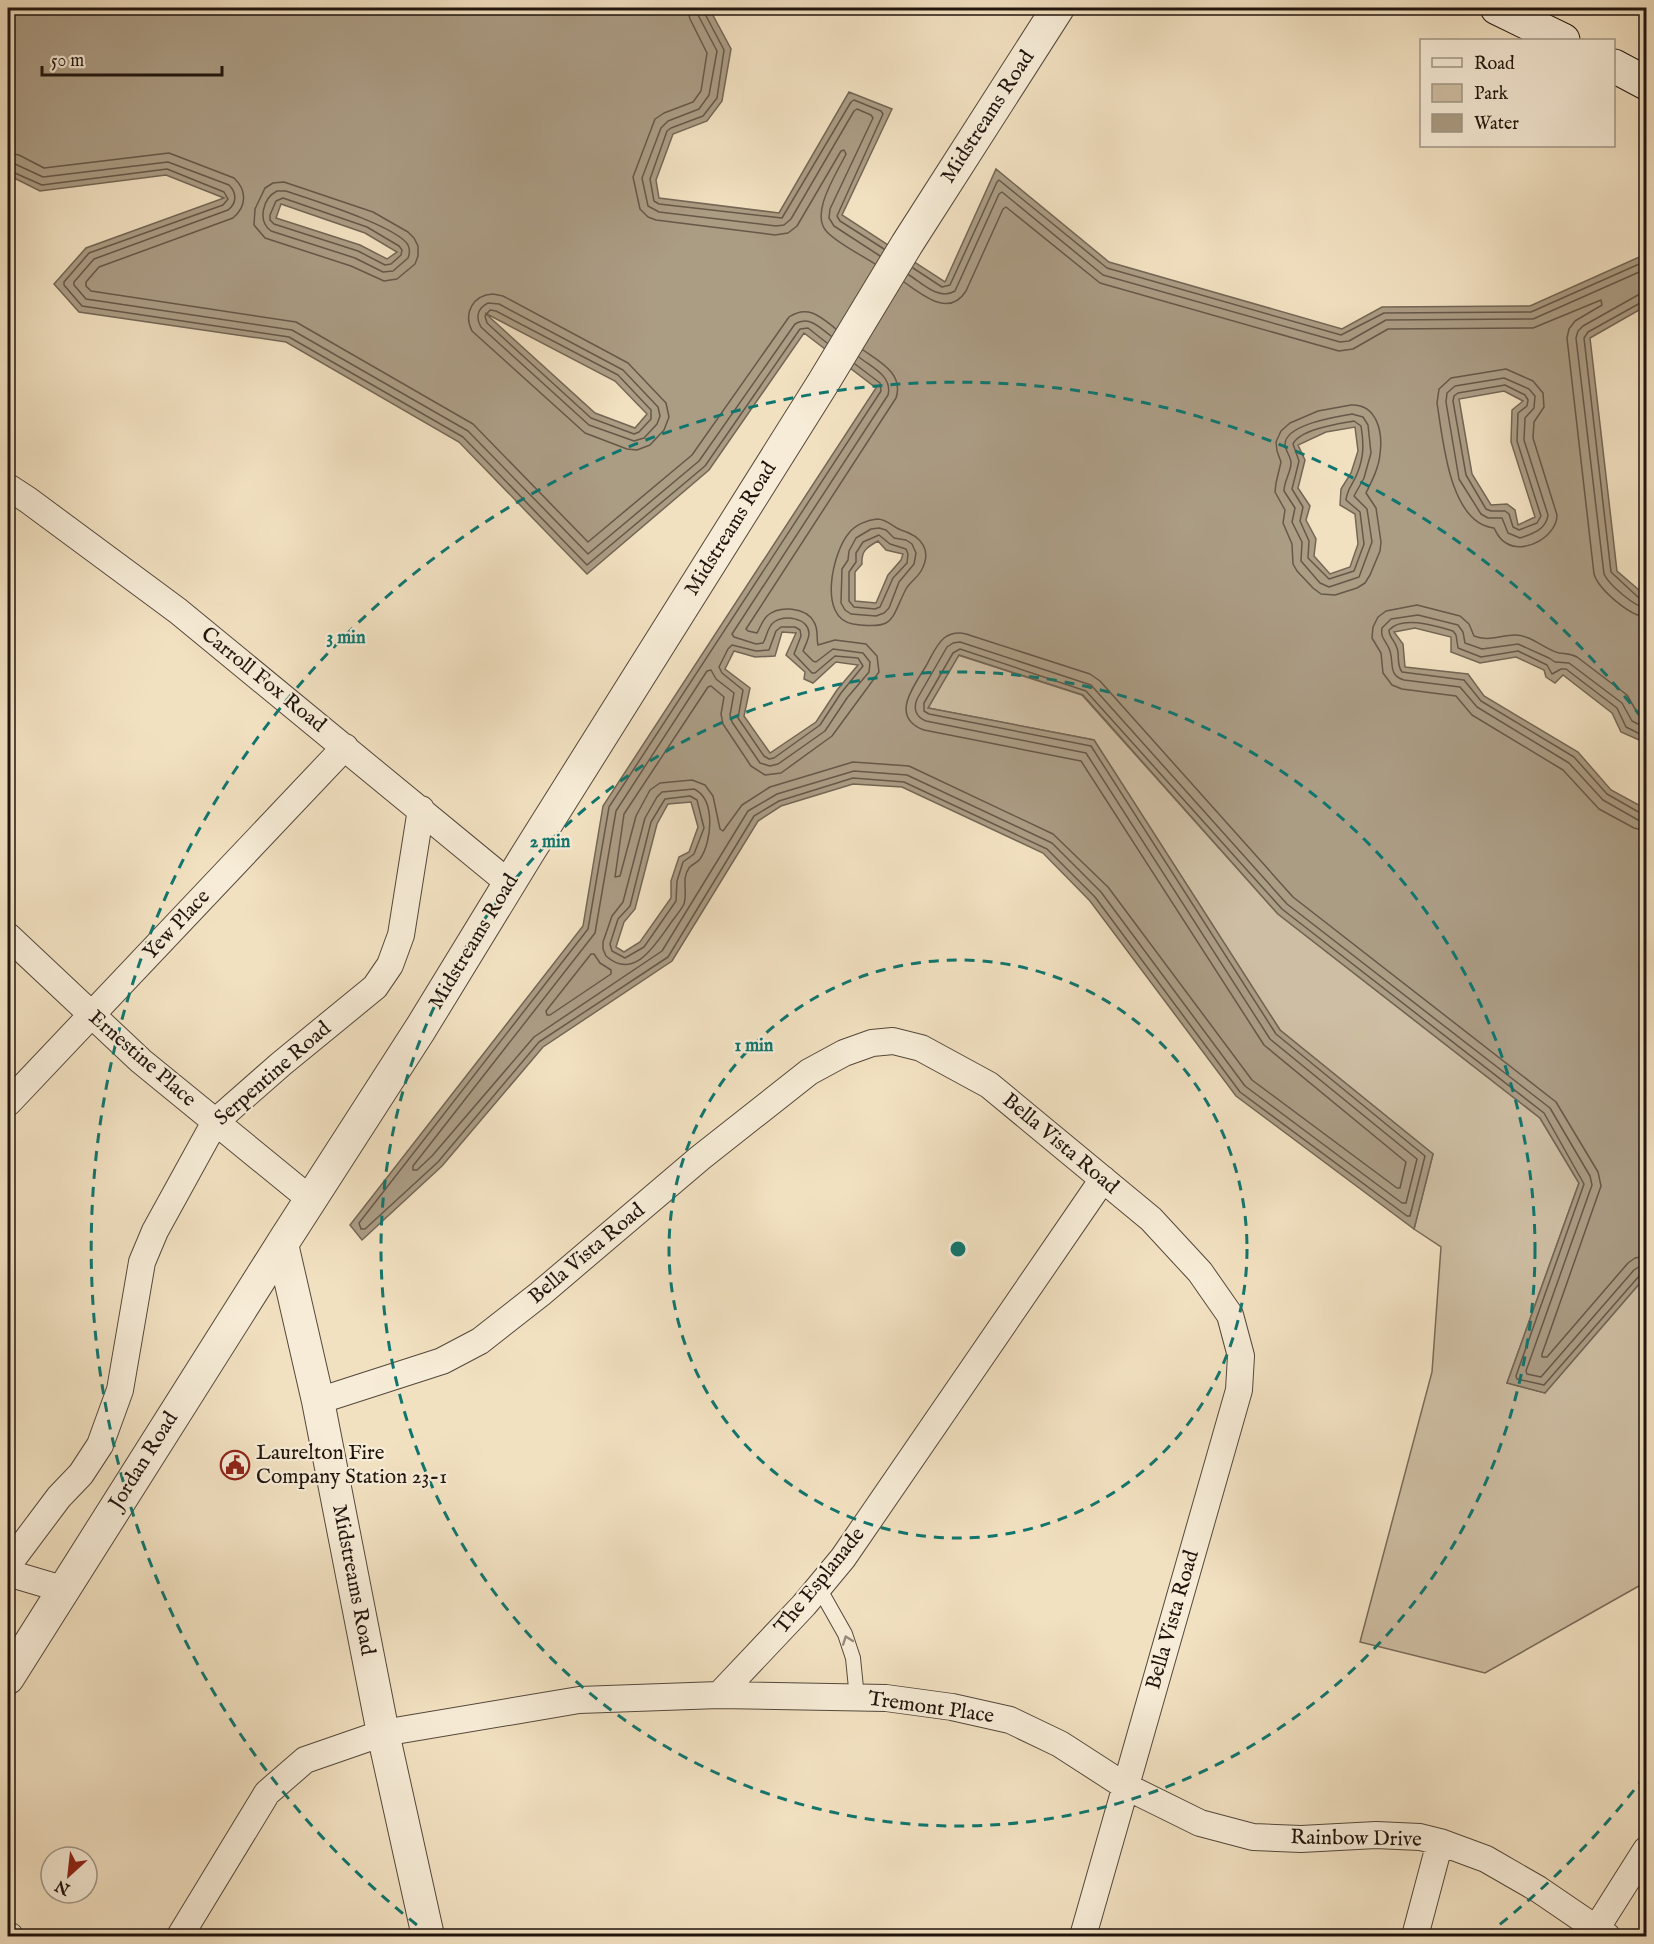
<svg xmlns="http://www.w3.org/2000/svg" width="1654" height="1944" viewBox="0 0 1654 1944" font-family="'IM FELL English',serif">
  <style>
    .green { fill: #cebea3; stroke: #776a58; stroke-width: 1.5 }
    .water { fill: #ab9c84; stroke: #736655; stroke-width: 1.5; fill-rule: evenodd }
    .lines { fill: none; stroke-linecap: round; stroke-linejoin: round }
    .shore { stroke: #665849; stroke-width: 1.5 }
    .service-casing { stroke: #54483b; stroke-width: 16 }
    .minor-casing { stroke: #54483b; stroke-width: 28 }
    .tertiary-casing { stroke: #54483b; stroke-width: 34 }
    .secondary-casing { stroke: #20150e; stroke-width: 35 }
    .service { stroke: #f7ecd7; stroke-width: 14 }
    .minor { stroke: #f7ecd7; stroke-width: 26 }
    .tertiary { stroke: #f7ecd7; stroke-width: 32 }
    .secondary { stroke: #f7ecd7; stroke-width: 33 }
    .oneway { stroke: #968b7d }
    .ring { fill: none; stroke: #0f766e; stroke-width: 3; stroke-dasharray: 10 8 }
    .labels { text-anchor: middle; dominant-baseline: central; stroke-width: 4.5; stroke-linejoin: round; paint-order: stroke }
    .street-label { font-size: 21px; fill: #20150e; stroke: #f7ecd7 }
    .poi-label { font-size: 21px; fill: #20150e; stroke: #f7ecd7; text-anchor: start }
    .centre { fill: #0f766e; stroke: #f7ecd7; stroke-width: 3 }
    .ring-label { font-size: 18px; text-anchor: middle; font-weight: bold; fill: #0f766e; stroke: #f7ecd7; stroke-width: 4.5; stroke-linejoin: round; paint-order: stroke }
  </style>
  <rect width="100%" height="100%" fill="#f2e1c1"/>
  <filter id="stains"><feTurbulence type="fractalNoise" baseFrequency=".00333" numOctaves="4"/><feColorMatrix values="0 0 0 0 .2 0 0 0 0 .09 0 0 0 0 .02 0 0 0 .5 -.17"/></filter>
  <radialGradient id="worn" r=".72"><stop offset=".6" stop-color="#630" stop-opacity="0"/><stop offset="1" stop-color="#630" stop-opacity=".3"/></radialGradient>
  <!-- green -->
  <path class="green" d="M 958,655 L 1082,695 L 1278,914 L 1540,1118 L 1579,1183 L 1507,1383 L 1545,1393 L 1646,1276 L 1646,1582 L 1485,1673 L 1360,1642 L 1432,1372 L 1441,1247 L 1414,1229 L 1433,1154 L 1280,1030 L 1094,740 L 928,708 Z"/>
  <!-- water -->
  <path class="water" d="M 8,8 L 709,8 L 731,49 L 722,101 L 707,121 L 673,134 L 656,180 L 659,198 L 779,213 L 849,92 L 892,109 L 842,215 L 945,282 L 996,169 L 1109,262 L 1342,329 L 1382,307 L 1530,306 L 1646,254 L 1646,306 L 1590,338 L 1617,571 L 1646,596 L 1646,743 L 1621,732 L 1612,713 L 1563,675 L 1555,683 L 1546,677 L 1544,670 L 1516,657 L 1480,663 L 1451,652 L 1451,637 L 1415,628 L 1394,632 L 1403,644 L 1405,667 L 1468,674 L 1484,696 L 1578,752 L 1611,790 L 1646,809 L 1646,1276 L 1545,1393 L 1507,1383 L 1579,1183 L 1540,1118 L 1278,914 L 1083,695 L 959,655 L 928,708 L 1094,740 L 1280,1030 L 1433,1154 L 1414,1229 L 1236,1096 L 1090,901 L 1043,853 L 902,787 L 853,784 L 781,806 L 758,821 L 672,961 L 543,1047 L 442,1166 L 362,1240 L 350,1225 L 583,926 L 603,806 L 876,388 L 804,333 L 709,470 L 587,574 L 459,442 L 286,342 L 79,312 L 54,284 L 86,248 L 224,198 L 166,175 L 40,191 L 8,175 ZM 281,204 L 365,233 L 397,252 L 387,259 L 360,245 L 276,218 ZM 485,313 L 615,381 L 647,414 L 635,428 L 595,413 ZM 1504,391 L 1523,401 L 1512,410 L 1511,442 L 1535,517 L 1518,525 L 1515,510 L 1507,504 L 1491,505 L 1472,474 L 1459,399 ZM 1355,427 L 1358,451 L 1351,473 L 1341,489 L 1340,505 L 1355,514 L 1358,544 L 1350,567 L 1330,574 L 1314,556 L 1316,539 L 1306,520 L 1310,506 L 1298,488 L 1305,460 L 1298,445 L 1326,432 ZM 878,541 L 886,550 L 903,554 L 901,560 L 888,575 L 876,603 L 855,601 L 855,572 L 862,564 C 861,551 867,547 878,541 ZM 782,632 L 796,633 L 786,655 L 805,672 L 804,679 L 813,683 L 836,662 L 858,665 L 837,690 L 816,722 L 770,753 L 744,716 L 750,688 L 725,669 L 734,651 L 755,657 L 775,656 ZM 691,802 L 698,827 L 689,852 L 679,857 L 671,881 L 671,898 L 640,942 L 624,952 L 616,947 L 624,922 L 635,909 L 657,824 L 668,804 Z"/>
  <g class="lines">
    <!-- shore -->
    <path class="shore" d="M 687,8 L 690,19 L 707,53 L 701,91 L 693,102 L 664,113 L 655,119 L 633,177 L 640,209 L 648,217 L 656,220 L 775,235 L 788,233 L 797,226 L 841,151 L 844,150 L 846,154 C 837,173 809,214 827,232 C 840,245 860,254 875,264
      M 696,8 L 698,15 L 717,51 L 709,95 L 699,109 L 668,121 L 661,128 L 642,178 L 648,206 L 659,212 L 776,226 L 784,225 L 791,219 L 854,111 L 857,109 L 871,115 L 873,118 L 830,209 L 829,218 L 834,226 L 880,256
      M 704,8 L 704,12 L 724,50 L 717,98 L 703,116 L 671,128 L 667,131 L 650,179 L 654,201 L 659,204 L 782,218 L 851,102 L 854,100 L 881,111 L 883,114 L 837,216 L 840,221 L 884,249
      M 8,153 L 19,155 L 44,168 L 169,153 L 234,178 C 247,190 247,206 233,218 L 99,267 L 86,282 L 86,286 L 91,291 L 296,322 L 473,424 L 588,542 L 692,455 L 789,317 C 808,304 821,317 836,329
      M 8,162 L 15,164 L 43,177 L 168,162 L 229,185 C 237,193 237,203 228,210 L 94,259 L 74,282 L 74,285 L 86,299 L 292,330 L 468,431 L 588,554 L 699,461 L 795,324 C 809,315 820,328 831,336
      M 8,170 L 42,185 L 167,169 L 224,192 L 228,199 L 223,205 L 89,253 L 64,282 L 64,285 L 82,306 L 289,337 L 463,437 L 587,565 L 705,466 L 800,329 L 808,328 L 827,343
      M 284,182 L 373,212 L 408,232 L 414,238 L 418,246 L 418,256 L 415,264 L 397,279 L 384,281 L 351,266 L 265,238 L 254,225 L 255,209 L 265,188 L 273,183 Z
      M 277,191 L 286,191 C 309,199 397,226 408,245 C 410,249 410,253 408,258 L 393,271 L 383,272 L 355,258 L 271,231 C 257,221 263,198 277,191 Z
      M 283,198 L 367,227 L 399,246 L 402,250 L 401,255 L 391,264 L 385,265 L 358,251 L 274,224 L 270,220 L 270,215 L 276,201 Z
      M 913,268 L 942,287 L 950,285 L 997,182 L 999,180 L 1107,268 L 1341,335 L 1384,313 L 1531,312 L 1646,261
      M 909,275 C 922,283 939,301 955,291 L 999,194 L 1002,192 L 1103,275 L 1340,342 L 1349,341 L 1386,320 L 1533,319 L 1646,269
      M 904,282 C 923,295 949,318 966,291 L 1003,209 L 1006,207 L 1100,283 L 1339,351 L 1353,349 L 1388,329 L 1533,328 L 1601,300 L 1602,305 L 1575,321 L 1569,329 L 1567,338 L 1594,574 C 1599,590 1630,616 1646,617
      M 1646,293 L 1638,295 L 1583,326 L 1578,331 L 1576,338 L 1604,574 C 1609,585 1635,607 1646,608
      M 493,294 L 503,296 L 628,363 L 666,403 L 669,417 L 664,430 L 650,445 L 637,450 L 627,449 L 585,433 L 472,331 C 463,313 473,295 493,294 Z
      M 1646,301 L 1642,302 L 1588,332 L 1584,338 L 1611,572 L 1640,599 L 1646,600
      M 488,303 L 499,304 L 623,370 L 658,407 L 660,416 L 657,424 L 644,438 L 634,441 L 589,425 L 481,327 C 475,317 478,308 488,303 Z
      M 490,310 L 496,311 L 618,375 L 651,410 L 651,419 L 639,432 L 634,434 L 591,418 L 487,323 L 485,316 Z
      M 863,350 C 880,362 904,374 896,398 L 746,629 L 748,631 L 757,633 C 760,628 762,621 767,616 C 779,605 806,607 814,622 C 819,630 816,638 818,645 L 835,640 L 866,644 L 877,656 L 879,672 L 832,736 L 781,773 L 765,775 L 751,766 L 723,724 L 721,714 L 724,697 L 711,686 L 708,687 L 624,814 L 615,877 L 620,876 L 636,816 L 650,790 L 660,783 L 692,780 L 705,785 L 713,796 L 720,829 L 723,831 L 742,805 L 770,787 L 853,762 L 909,766 L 1053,834 L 1108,887 L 1252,1080 L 1397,1188 L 1400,1188 L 1406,1162 L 1264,1045 L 1081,761 L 924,730 C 889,717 914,686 926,666 C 931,657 936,645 944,638 C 951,633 958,632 966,634 L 1090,674 L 1100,681 L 1293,897 L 1556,1102 L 1598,1172 L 1601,1186 L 1542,1354 L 1542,1357 L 1547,1357 L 1628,1263 L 1635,1258 L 1646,1256
      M 859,357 C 871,367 893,376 888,395 L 732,634 L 734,637 L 756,644 L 763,643 C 767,637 767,627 774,622 C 784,614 808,618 809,633 C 809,639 805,646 803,651 L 813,661 L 816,662 L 833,649 L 863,653 L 870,662 L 869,672 L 847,698 L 825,731 L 778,764 L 770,766 L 760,763 L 732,722 L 730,715 L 734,693 L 716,679 L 711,670 L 707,671 L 616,811 L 595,933 L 413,1166 L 413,1170 L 417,1170 L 432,1156 L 534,1037 L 662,951 L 748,811 L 777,794 L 854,771 L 907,775 L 1052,843 L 1101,892 L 1245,1086 L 1402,1203 L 1406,1203 L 1417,1159 L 1270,1039 L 1086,753 L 926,721 C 916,717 913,709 917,699 L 947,647 L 953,643 L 960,642 L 1091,685 L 1287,904 L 1550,1108 L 1590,1176 L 1592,1185 L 1526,1371 L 1527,1374 L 1541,1377 L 1634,1270 L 1640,1266 L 1646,1265
      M 855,364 L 880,383 L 881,391 L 609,807 L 588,929 L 359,1223 L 361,1229 L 365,1229 L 438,1162 L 539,1042 L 668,957 L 754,816 L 779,801 L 853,778 L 904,782 L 1047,849 L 1095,897 L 1240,1092 L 1407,1216 L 1410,1216 L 1425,1156 L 1276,1034 L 1091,746 L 929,714 L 924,711 L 924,703 L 953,653 L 960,649 L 1086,691 L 1282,909 L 1544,1113 L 1584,1184 L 1516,1376 L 1517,1379 L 1544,1385 L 1640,1275 L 1646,1273
      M 1506,369 L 1533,381 L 1543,393 L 1544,407 L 1534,422 L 1533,438 L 1557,515 C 1557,536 1525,555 1506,543 C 1500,540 1497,534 1494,528 C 1449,523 1443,439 1437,403 L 1439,389 L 1451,378 Z
      M 1504,378 L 1529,389 L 1535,396 L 1534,408 L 1525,418 L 1524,440 L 1548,515 C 1546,530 1532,534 1520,538 L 1508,533 L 1502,518 L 1488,518 L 1481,514 L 1459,479 L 1446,402 L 1447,393 L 1455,386 Z
      M 1505,385 L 1525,395 L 1528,400 L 1527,406 L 1518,413 L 1517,441 L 1541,516 L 1537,523 L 1519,530 L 1513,527 L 1509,514 L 1505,511 L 1491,511 L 1486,509 L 1466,475 L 1453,401 L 1454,396 L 1458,393 Z
      M 1351,405 C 1377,404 1383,432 1380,454 C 1379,467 1372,481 1366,493 L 1376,508 L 1381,542 L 1380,551 L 1370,575 L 1365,583 L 1357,588 L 1335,595 L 1321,594 L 1313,588 L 1297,571 L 1293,564 L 1292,544 L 1283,523 L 1285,510 L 1275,492 L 1276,483 L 1281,462 L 1277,451 L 1276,442 L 1281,431 L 1290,423 L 1318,411 Z
      M 1352,414 L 1363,417 L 1368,425 L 1371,453 L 1364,478 L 1354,496 L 1367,509 L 1372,542 L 1359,577 L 1329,587 L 1320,583 L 1301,561 L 1302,542 L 1292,522 L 1295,508 L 1284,491 C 1284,481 1291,472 1291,463 C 1291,456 1285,451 1285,444 C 1286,424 1337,417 1352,414 Z
      M 1354,421 L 1361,426 C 1364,444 1364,457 1357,474 C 1353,484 1347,489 1346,500 L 1360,512 L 1364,544 L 1354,571 L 1329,579 L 1308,558 L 1309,541 L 1300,521 L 1303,507 L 1292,489 L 1299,461 L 1293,444 C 1300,429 1338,424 1354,421 Z
      M 877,519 C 888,519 892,527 901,530 C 921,536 933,550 921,571 C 917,578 910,582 906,589 C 890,620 896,630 853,624 C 817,618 833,551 849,533 C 855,525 867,520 877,519 Z
      M 879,528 L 886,530 L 894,538 L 906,540 L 912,544 L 916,553 L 914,564 L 899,582 L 889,608 L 884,613 L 876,616 L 851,614 L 845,610 L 841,603 L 842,569 L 848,560 L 849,551 L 856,538 L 871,529 Z
      M 879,535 L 890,544 L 906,549 L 908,554 L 907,563 L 893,578 L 880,607 L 875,609 L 854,607 L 849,601 L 849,572 L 856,562 L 856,553 L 863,542 Z
      M 781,627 L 795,627 L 800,630 L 801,636 L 794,654 L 812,673 L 815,673 L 835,656 L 858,658 L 863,666 L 841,693 L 820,725 L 774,758 L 769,759 L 764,756 L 738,718 L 743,690 L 722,673 L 719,667 L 728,649 L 732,645 L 756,651 L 769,650 L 776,631 Z
      M 1646,718 L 1638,714 L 1627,695 L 1577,657 C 1570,653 1566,654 1559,653 C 1544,649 1531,635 1515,635 C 1501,635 1488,642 1474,636 L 1469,624 L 1460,616 L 1417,605 L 1386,611 L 1378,617 L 1373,627 L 1372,638 L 1381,653 L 1383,673 L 1392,685 L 1402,689 L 1456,696 L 1472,715 L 1563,770 L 1599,809 L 1634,828 L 1646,831
      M 1646,728 L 1632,721 L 1622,703 L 1569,663 L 1555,662 L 1549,658 L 1518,644 L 1482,649 L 1465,643 L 1463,632 L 1458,625 L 1418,615 L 1391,619 L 1382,628 C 1380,639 1387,641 1390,651 C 1394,664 1388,675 1404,680 L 1460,687 L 1477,707 L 1569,763 L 1603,800 L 1638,820 L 1646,822
      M 1646,737 L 1626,727 L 1617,708 L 1566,669 L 1561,669 L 1552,674 L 1547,665 L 1518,651 L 1481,657 L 1458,648 L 1456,635 L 1453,631 C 1436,626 1402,615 1389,630 C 1389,638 1395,640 1397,648 C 1400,656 1396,664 1402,672 L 1464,680 L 1481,701 L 1574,757 L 1607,794 L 1642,814 L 1646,814
      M 694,789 C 716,799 712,842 700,859 C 697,863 692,864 689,868 C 681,879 688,892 684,904 C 680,912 673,919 668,927 C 653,948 633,980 606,956 L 603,949 L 603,942 L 612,916 L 623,902 L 645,818 L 657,797 L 662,792 Z
      M 690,796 L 697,800 L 704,828 L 694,854 L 683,862 L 677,881 L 676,901 L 644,947 L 625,958 L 612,951 L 610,944 L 618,919 L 630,906 L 651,822 L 665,799 Z
      M 591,954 L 594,954 L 600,963 L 611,970 L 611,974 L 550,1015 L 547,1015 L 546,1011 Z"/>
    <!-- service casing -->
    <g class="service-casing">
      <path id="service" d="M 819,1588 L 845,1634 L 853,1658 L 857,1698"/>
    </g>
    <!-- minor casing -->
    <g class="minor-casing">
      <path id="minor" d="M 8,487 L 28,500 L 178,611 L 510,884
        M 8,936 L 141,1061 L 310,1199
        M 8,1103 L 345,747
        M 318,1401 L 442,1361 L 480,1341 L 540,1294 L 700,1158 L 809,1072 L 844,1053 L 872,1043 L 893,1041 L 921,1048 L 989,1085 L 1151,1219 L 1200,1272 L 1230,1315 L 1241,1356 L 1239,1390 L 1083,1936
        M 8,1565 L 59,1497 L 81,1474 L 100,1445 L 120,1390 L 142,1262 L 155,1231 L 215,1122 L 281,1064 L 375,987 L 390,965 L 401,935 L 421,809
        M 8,1573 L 62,1589
        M 719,1695 L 886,1698 L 952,1707 L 1010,1720 L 1060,1744 L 1125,1786 L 1200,1823 L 1253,1837 L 1301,1839 L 1376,1835 L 1420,1837 L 1440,1842 L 1486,1859 L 1538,1889 L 1607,1936
        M 1596,1929 L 1646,1850
        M 8,1935 L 10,1936
        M 180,1936 L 267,1793 L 305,1760 L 383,1733 L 579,1700 L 719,1695 L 804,1605 L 843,1558 L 1103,1179
        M 1415,1936 L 1440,1842"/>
    </g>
    <!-- tertiary casing -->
    <g class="tertiary-casing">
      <path id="tertiary" d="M 8,1678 L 282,1244
        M 428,1936 L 383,1733 L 318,1401 L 282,1244 L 421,1028 L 528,853 L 823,383 L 907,244 L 1058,8"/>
    </g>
    <!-- secondary casing -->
    <g class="secondary-casing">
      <path id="secondary" d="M 1497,8 L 1563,40
        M 1614,66 L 1646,83"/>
    </g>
    <!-- service -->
    <use href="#service" class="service"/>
    <!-- minor -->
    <use href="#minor" class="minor"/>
    <!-- tertiary -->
    <use href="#tertiary" class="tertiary"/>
    <!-- secondary -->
    <use href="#secondary" class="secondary"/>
  </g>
  <!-- one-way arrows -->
  <defs><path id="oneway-chevron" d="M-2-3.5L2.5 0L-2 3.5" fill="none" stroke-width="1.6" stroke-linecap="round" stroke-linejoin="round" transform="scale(1.5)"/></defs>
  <use class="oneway" href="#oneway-chevron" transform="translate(847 1640) rotate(-110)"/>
  <!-- distance rings -->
  <g class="ring">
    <circle cx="958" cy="1249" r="289"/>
    <circle cx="958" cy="1249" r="577"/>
    <path d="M1645 1776A866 866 0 0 1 1485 1936M431 1936A866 866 0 1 1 1645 722"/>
  </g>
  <!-- icons -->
  <defs>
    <g id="civic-ring" transform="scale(1.5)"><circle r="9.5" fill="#f7ecd7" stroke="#8f2418" stroke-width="1.5"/><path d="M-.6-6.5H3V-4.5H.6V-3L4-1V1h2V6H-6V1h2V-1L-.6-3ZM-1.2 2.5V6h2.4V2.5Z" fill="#8f2418"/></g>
  </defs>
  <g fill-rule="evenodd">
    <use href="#civic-ring" x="235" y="1465"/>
  </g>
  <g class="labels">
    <!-- street labels -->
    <g class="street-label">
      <text transform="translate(988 117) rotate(-57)">Midstreams Road</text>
      <text transform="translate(731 529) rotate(-58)">Midstreams Road</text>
      <text transform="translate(263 680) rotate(39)">Carroll Fox Road</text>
      <text transform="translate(177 925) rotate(-47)">Yew Place</text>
      <text transform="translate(474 942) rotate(-59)">Midstreams Road</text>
      <text transform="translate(142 1059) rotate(41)">Ernestine Place</text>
      <text transform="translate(273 1074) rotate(-41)">Serpentine Road</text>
      <text transform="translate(1060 1144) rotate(40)">Bella Vista Road</text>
      <text transform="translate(587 1254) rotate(-40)">Bella Vista Road</text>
      <text transform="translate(144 1461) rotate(-58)">Jordan Road</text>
      <text transform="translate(353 1580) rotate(79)">Midstreams Road</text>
      <text transform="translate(820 1581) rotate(-51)">The Esplanade</text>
      <text transform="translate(1173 1620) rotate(-74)">Bella Vista Road</text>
      <text transform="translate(931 1708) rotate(8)">Tremont Place</text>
      <text transform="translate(1356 1839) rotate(1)">Rainbow Drive</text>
    </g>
    <!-- poi labels -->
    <g class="poi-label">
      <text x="256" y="1453">Laurelton Fire<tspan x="256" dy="24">Company Station 23-1</tspan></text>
    </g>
  </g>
  <circle cx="958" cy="1249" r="9" class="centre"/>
  <g class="ring-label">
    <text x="346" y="643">3 min</text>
    <text x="550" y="847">2 min</text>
    <text x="754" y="1051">1 min</text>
  </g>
  <!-- margin -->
  <rect width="1654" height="1944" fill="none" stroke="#f2e1c1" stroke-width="30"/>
  <rect x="9" y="9" width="1636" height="1926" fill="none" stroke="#20150e" stroke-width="3"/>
  <rect x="15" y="15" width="1624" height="1914" fill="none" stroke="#20150e" stroke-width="1.5"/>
  <!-- legend -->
  <rect x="1420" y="39" width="195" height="108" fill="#f7ecd7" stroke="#a19687" stroke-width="1.5"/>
  <rect x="1432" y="58" width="30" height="9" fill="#f7ecd7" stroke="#a19687" stroke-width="1.5"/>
  <text x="1474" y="69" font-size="18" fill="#20150e">Road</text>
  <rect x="1432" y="84" width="30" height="18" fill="#cebea3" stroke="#a19687" stroke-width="1.5"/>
  <text x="1474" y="99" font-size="18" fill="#20150e">Park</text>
  <rect x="1432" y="114" width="30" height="18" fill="#ab9c84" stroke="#a19687" stroke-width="1.5"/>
  <text x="1474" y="129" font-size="18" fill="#20150e">Water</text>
  <!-- north arrow -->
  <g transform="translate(69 1875) rotate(207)"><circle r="28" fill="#f7ecd7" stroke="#a19687" stroke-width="1.5"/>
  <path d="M0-4.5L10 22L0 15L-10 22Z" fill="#8f2418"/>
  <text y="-9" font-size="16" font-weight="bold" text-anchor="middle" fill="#20150e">N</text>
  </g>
  <!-- scale -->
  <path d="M42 66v9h180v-9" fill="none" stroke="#20150e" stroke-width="3"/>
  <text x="51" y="66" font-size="18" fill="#20150e" stroke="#f7ecd7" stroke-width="4.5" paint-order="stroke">50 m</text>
  <rect width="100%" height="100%" filter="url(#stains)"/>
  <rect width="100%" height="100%" fill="url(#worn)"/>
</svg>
